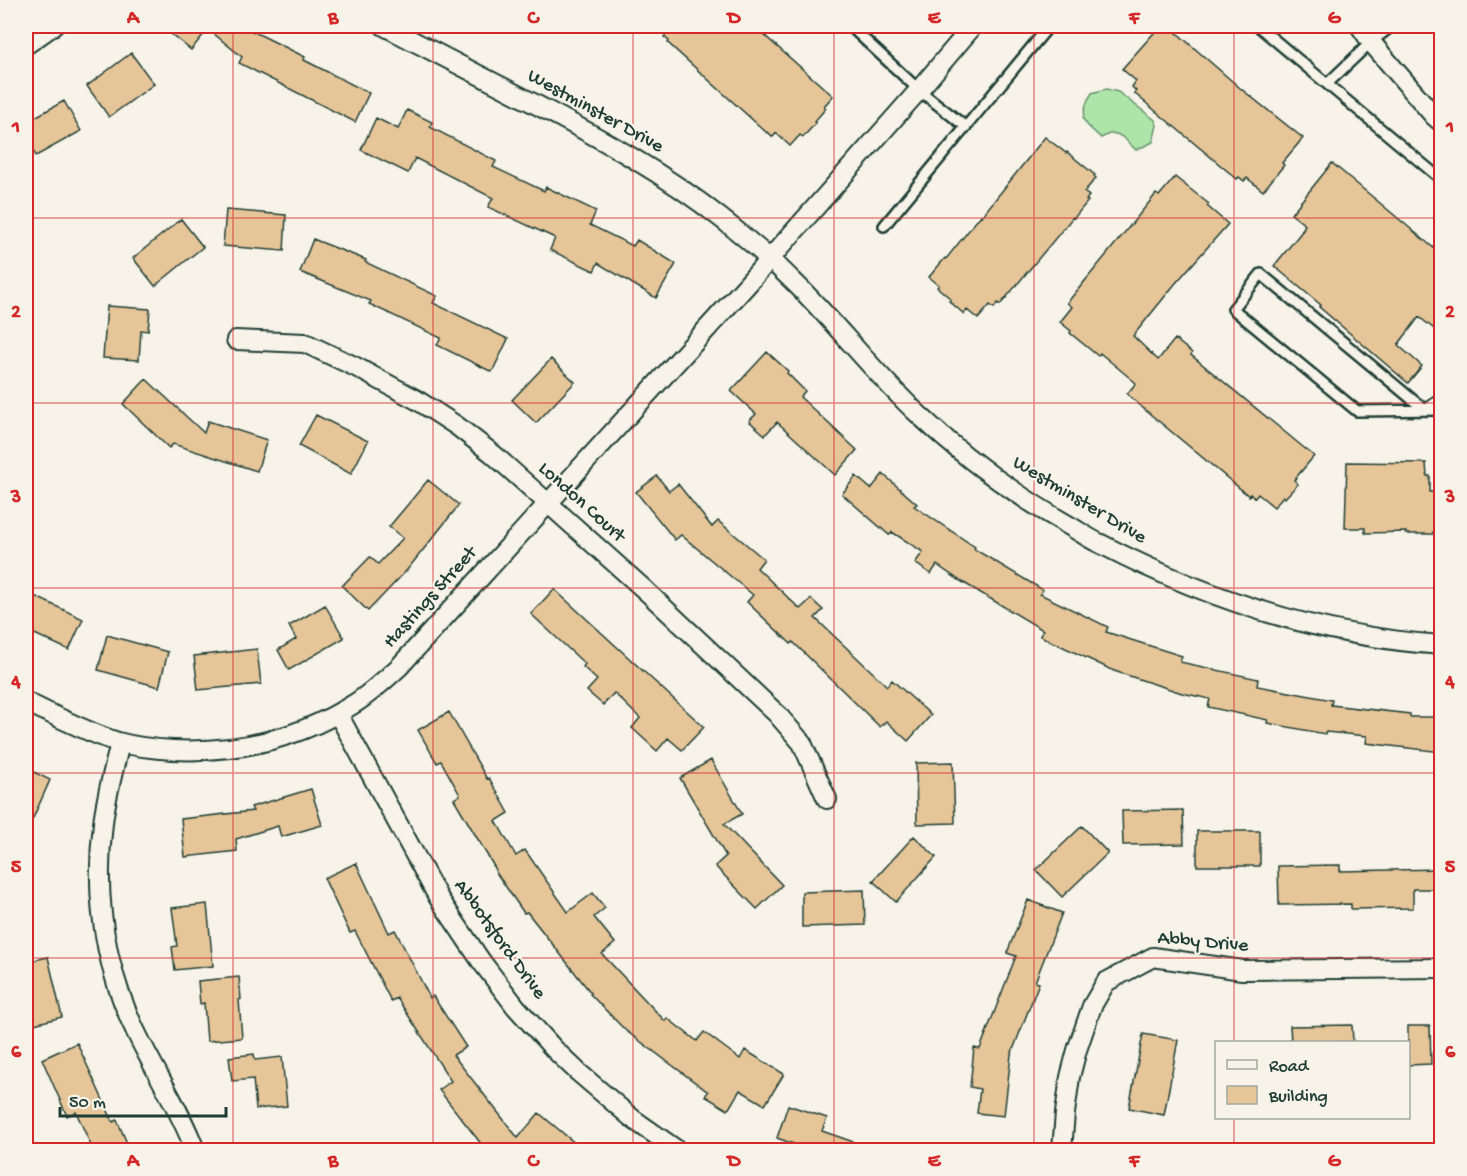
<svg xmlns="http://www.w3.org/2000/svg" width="1467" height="1176" viewBox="0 0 1467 1176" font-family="'Gochi Hand',sans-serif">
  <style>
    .green { fill: #ade5a9; stroke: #66916e; stroke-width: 1.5 }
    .building { fill: #e6c598; stroke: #1f3d34; stroke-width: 1.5 }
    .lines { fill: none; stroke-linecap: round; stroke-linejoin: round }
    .lane-casing { stroke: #1f3d34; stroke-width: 14 }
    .street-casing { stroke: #1f3d34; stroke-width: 22 }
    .lane { stroke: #f7f3e8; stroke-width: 9 }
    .street { stroke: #f7f3e8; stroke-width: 18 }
    .grid { fill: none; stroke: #d62828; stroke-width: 1.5; stroke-opacity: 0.55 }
    .labels { text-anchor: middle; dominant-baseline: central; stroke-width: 4.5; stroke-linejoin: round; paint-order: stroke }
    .street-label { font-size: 20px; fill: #1f3d34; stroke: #f7f3e8 }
    .neatline { fill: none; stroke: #d62828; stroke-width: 2 }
    .grid-label { font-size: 20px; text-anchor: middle; font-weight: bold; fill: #d62828 }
  </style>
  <rect width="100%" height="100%" fill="#f7f3e8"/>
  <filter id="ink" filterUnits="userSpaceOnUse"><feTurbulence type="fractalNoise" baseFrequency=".0167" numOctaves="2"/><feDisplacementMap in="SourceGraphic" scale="12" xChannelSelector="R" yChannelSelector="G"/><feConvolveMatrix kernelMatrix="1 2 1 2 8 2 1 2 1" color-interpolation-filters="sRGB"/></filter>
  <g filter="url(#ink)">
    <!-- green -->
    <path class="green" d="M 1106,89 L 1118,92 L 1155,120 L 1157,125 L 1153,142 L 1136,150 L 1124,138 L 1117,134 L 1109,134 L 1101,138 L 1088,126 L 1083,119 C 1084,109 1086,101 1092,93 Z"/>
    <!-- building -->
    <path class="building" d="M 161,26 L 242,26 L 305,57 L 304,60 L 369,93 L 355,122 L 239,63 L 242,57 L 208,29 L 191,50 Z
      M 674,26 L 754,26 L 833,96 L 824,106 L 826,108 L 814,122 L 816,123 L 803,137 L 800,135 L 790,146 L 776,133 L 773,137 L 768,132 L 767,133 L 668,43 L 669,41 L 664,37 Z
      M 1160,26 L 1169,26 L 1240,88 L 1303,138 L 1282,163 L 1284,165 L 1263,191 L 1247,178 L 1244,181 L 1239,177 L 1237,179 L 1134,93 L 1136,91 L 1132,87 L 1136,81 L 1122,69 Z
      M 131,53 L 154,84 L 109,117 L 87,86 Z
      M 64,101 L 81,131 L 36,156 L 26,138 L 26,122 Z
      M 407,110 L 432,122 L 430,127 L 496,161 L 493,167 L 544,191 L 546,187 L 596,211 L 590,225 L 633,246 L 637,240 L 676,264 L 656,298 L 598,263 L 594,271 L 550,250 L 555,238 L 488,207 L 493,198 L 415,158 L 408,173 L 361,150 L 376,118 L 398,129 Z
      M 1045,137 L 1066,153 L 1067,152 L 1095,175 L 1094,176 L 1096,178 L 1084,192 L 1089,196 L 1086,200 L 1088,201 L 1074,218 L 1073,217 L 1000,305 L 998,303 L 994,308 L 990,305 L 978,319 L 967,310 L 964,314 L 949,301 L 951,299 L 937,287 L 939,285 L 929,277 L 945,258 L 946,259 L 981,215 L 982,216 L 1014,176 Z
      M 1332,163 L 1442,255 L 1442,335 L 1419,317 L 1398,345 L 1422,366 L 1408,383 L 1319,307 L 1321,305 L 1274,266 L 1303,230 L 1302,230 L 1305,225 L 1291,214 Z
      M 1175,177 L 1209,204 L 1207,206 L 1228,224 L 1175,284 L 1133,336 L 1158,360 L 1175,339 L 1192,353 L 1191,355 L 1314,456 L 1294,480 L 1298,484 L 1285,498 L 1283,496 L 1274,507 L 1258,494 L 1255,498 L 1250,494 L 1249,496 L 1144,409 L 1127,394 L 1136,383 L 1100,353 L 1098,356 L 1070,333 L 1071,331 L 1060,322 L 1072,307 L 1067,303 L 1156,194 L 1159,196 Z
      M 226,210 L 286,215 L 284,251 L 223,246 Z
      M 181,219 L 203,247 L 155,286 L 133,258 Z
      M 313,239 L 366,260 L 365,262 L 437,296 L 433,303 L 508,339 L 492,372 L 437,345 L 441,338 L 369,304 L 371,301 L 300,272 Z
      M 107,306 L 150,309 L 148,331 L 141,330 L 139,360 L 103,358 Z
      M 767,352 L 788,371 L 787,373 L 805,391 L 800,397 L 857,450 L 835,475 L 777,422 L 765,435 L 749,421 L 756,414 L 731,391 Z
      M 551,359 L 575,382 L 536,423 L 512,400 Z
      M 146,379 L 204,433 L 208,421 L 267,440 L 257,471 L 173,444 L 169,448 L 123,404 Z
      M 316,415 L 368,441 L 351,474 L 299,446 Z
      M 1347,462 L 1426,463 L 1427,476 L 1430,476 L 1430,492 L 1442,492 L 1442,532 L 1433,532 L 1433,534 L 1406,534 L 1406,532 L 1365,533 L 1365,528 L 1345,528 Z
      M 883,474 L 917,504 L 914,506 L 975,547 L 974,549 L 1043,590 L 1040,594 L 1108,627 L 1106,632 L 1182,656 L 1180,662 L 1258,679 L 1257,686 L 1332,700 L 1331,705 L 1410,714 L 1410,717 L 1442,717 L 1442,752 L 1366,743 L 1367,736 L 1326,732 L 1325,734 L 1267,723 L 1268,720 L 1208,707 L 1210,699 L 1182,693 L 1114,671 L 1040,636 L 1043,630 L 959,580 L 937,565 L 931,574 L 915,563 L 923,552 L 892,532 L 889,535 L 842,494 L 856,476 L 871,489 Z
      M 657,476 L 669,491 L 678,484 L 712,527 L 718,521 L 764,559 L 757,568 L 800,609 L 811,599 L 823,610 L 815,618 L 887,686 L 892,680 L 931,715 L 908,741 L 886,721 L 880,727 L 793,642 L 791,644 L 747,602 L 753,595 L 681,535 L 675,540 L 636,492 Z
      M 428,480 L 459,505 L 407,570 L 368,611 L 342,586 L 370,557 L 378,564 L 403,538 L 389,527 Z
      M 554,589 L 704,727 L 682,750 L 668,738 L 657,751 L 632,728 L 640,718 L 614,693 L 603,705 L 587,691 L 597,680 L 583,667 L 585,664 L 531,614 Z
      M 26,592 L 83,619 L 69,650 L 26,630 Z
      M 325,605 L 344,638 L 289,670 L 278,650 L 296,639 L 289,626 Z
      M 107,635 L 168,652 L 159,687 L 98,670 Z
      M 257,649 L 261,684 L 198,690 L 194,656 Z
      M 449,712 L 487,779 L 489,778 L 509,813 L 496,821 L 516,856 L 525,850 L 568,912 L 593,893 L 605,908 L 594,917 L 615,943 L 602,954 L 665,1021 L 667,1018 L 697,1041 L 704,1032 L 740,1059 L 745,1050 L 784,1074 L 765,1105 L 740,1090 L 728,1110 L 705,1096 L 708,1092 L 625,1030 L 590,994 L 591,993 L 527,912 L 524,913 L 495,871 L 496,870 L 454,799 L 460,795 L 441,761 L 437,763 L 418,730 Z
      M 711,760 L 742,814 L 724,824 L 782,885 L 757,909 L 715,866 L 726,856 L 680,778 Z
      M 953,762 L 955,823 L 917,824 L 916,763 Z
      M 26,768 L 50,780 L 26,834 Z
      M 311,789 L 322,825 L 281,837 L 278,826 L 236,839 L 237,851 L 185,857 L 181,819 L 253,811 L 251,807 Z
      M 1183,810 L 1184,844 L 1123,845 L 1122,811 Z
      M 1082,826 L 1108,853 L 1062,897 L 1036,870 Z
      M 1197,831 L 1260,831 L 1260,866 L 1197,866 Z
      M 914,836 L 936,857 L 896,902 L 873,881 Z
      M 356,863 L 389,933 L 395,930 L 430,998 L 433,996 L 466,1047 L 453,1055 L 518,1138 L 539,1113 L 583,1150 L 486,1150 L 439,1090 L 451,1081 L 397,998 L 391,1001 L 355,931 L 350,933 L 324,878 Z
      M 1340,865 L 1340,871 L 1442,869 L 1442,889 L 1413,889 L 1413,908 L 1351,909 L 1351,904 L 1279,905 L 1278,866 Z
      M 864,890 L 865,925 L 802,927 L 802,892 Z
      M 1028,900 L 1062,913 L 1035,982 L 1039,983 L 1011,1055 L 1004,1116 L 977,1113 L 980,1089 L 970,1087 L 974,1048 L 980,1049 L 1016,956 L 1007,953 Z
      M 207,904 L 213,966 L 175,970 L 172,947 L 177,946 L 172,908 Z
      M 48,957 L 62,1017 L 26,1026 L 26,962 Z
      M 239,977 L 241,999 L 239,1000 L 242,1038 L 207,1041 L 204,1003 L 200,1004 L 198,981 Z
      M 1352,1025 L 1353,1042 L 1291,1042 L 1290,1026 Z
      M 1408,1026 L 1430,1026 L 1431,1064 L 1408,1065 Z
      M 1143,1034 L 1178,1040 L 1164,1115 L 1129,1108 Z
      M 77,1043 L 113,1122 L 117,1120 L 130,1150 L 93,1150 L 76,1112 L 67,1116 L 42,1059 Z
      M 254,1054 L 255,1060 L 282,1057 L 287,1106 L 256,1109 L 253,1079 L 232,1081 L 229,1057 Z
      M 788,1105 L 827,1118 L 822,1131 L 871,1148 L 871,1150 L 810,1150 L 777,1138 Z"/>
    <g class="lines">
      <!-- lane casing -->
      <g class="lane-casing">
        <path id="lane" d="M 850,26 L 919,90 L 966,127
          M 1258,26 L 1327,84
          M 1392,26 L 1371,42 L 1327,84 L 1442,180
          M 884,226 L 1049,26
          M 1442,398 L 1425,410 L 1261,274 L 1233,309 L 1357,411 L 1442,410"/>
      </g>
      <!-- street casing -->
      <g class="street-casing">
        <path id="street" d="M 384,26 C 434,52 485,78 535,104 C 600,138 664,173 722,219 C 746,238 770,258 793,281 C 836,323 873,372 917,413 C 963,457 1014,494 1068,525 C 1079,531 1089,539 1101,544 C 1207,599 1322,637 1442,645
          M 1360,26 L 1371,42 L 1434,116 L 1442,123
          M 26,45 L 53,26
          M 236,340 L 305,343 L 356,367 L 417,400 L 457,426 L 493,454 L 645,590 L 777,714 L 802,743 L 827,799
          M 26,702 C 56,716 86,732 118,742 C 136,747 155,749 173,750 C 238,753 301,738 357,702 C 372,692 386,679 399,667 L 745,287 L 919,90 L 973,26
          M 338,714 L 438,897 L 481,961 L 516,1007 L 554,1049 L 578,1072 L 633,1119 L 677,1150
          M 120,743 C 114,769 106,796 103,823 C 94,896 104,966 136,1032 C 155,1072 180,1109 195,1150
          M 1062,1150 L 1065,1113 L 1070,1077 L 1077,1050 L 1092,1006 L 1106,982 L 1153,957 L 1242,970 L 1442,968"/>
      </g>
      <!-- lane -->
      <use href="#lane" class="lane"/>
      <!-- street -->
      <use href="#street" class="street"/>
    </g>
  </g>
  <!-- grid -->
  <path class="grid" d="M 233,26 L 233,1150M 433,26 L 433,1150M 633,26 L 633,1150M 834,26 L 834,1150M 1034,26 L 1034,1150M 1234,26 L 1234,1042M 26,218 L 1442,218M 26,403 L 1442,403M 26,588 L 1442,588M 26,773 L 1442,773M 26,958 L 1442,958M 1234,1118 L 1234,1150"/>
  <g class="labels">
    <!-- street labels -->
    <g class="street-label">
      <text transform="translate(595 112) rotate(29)">Westminster Drive</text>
      <text transform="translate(1079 501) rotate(31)">Westminster Drive</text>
      <text transform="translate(581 503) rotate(42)">London Court</text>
      <text transform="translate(431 598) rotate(-48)">Hastings Street</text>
      <text transform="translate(499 940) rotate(54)">Abbotsford Drive</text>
      <text transform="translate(1203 943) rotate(5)">Abby Drive</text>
    </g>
  </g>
  <!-- margin -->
  <rect width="1467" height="1176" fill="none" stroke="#f7f3e8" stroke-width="66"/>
  <!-- legend -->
  <rect x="1215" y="1041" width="195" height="78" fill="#f7f3e8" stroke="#a1aaa0" stroke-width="1.5"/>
  <rect x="1227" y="1060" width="30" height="9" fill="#f7f3e8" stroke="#a1aaa0" stroke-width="1.5"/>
  <text x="1269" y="1071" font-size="18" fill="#1f3d34">Road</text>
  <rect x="1227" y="1086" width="30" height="18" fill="#e6c598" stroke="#a1aaa0" stroke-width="1.5"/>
  <text x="1269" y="1101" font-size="18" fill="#1f3d34">Building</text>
  <!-- scale -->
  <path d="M60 1107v9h166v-9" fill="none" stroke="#1f3d34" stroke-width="3"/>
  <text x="69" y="1107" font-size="18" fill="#1f3d34" stroke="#f7f3e8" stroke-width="4.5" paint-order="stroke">50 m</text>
  <rect x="33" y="33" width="1401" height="1110" class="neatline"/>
  <g class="grid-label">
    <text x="133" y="23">A</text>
    <text x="333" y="23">B</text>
    <text x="533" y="23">C</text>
    <text x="734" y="23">D</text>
    <text x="934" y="23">E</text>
    <text x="1134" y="23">F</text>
    <text x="1334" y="23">G</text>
    <text x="16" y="132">1</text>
    <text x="1450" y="132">1</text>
    <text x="16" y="317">2</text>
    <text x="1450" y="317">2</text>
    <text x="16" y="502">3</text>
    <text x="1450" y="502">3</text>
    <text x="16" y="687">4</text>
    <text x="1450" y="687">4</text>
    <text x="16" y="872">5</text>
    <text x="1450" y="872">5</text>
    <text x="16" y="1057">6</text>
    <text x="1450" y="1057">6</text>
    <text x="133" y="1166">A</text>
    <text x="333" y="1166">B</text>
    <text x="533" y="1166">C</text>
    <text x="734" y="1166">D</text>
    <text x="934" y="1166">E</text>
    <text x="1134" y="1166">F</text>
    <text x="1334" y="1166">G</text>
  </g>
</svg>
